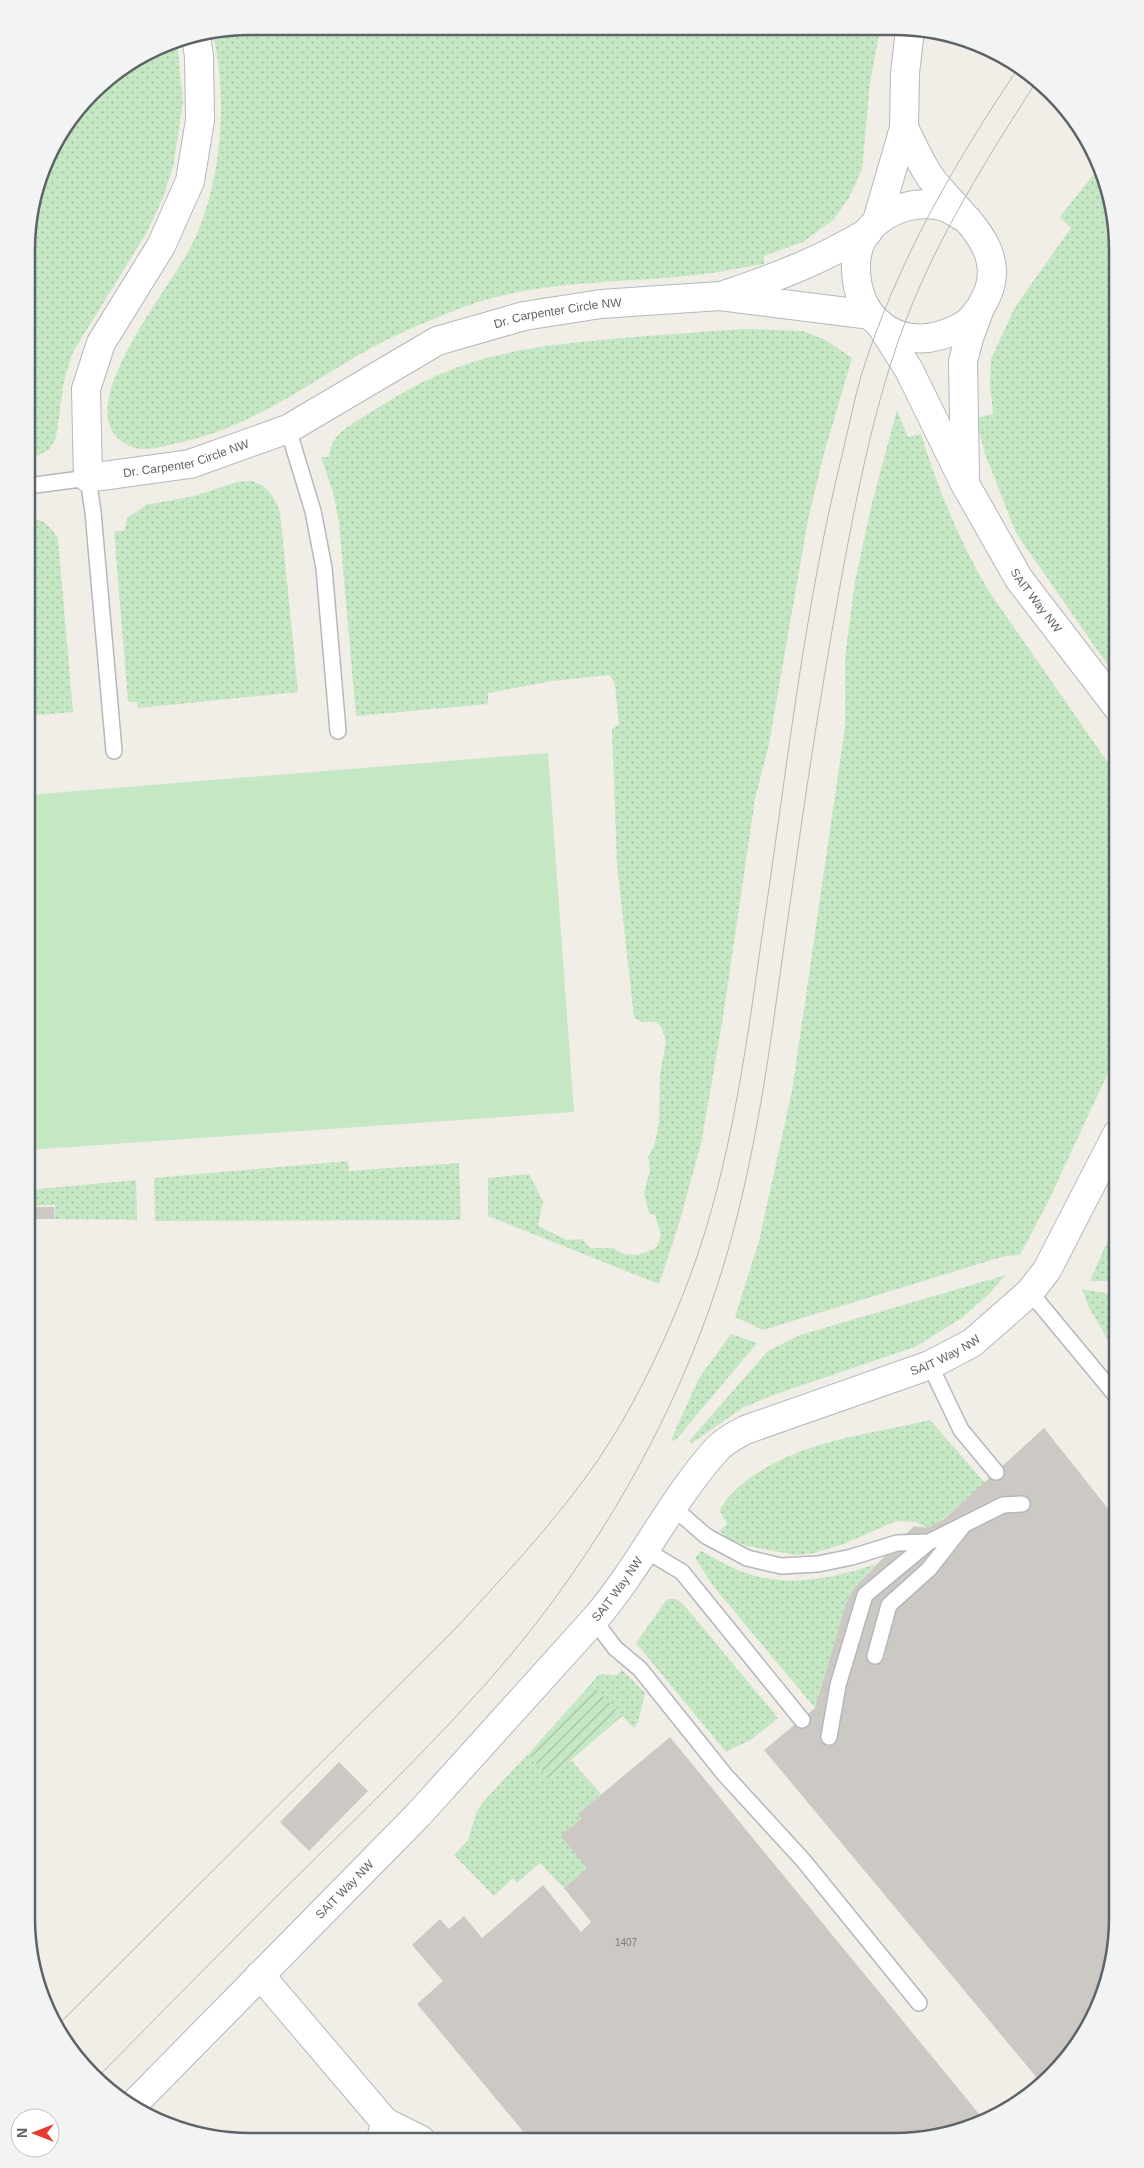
<svg xmlns="http://www.w3.org/2000/svg" width="1144" height="2168" viewBox="0 0 1144 2168" font-family="Arial,sans-serif">
  <style>
    .grass { fill: url(#grass-dots) }
    .garden { fill: url(#garden-furrows) }
    .pitch { fill: #c6e7c4 }
    .building { fill: #ccc9c4 }
    .lines { fill: none; stroke-linecap: round; stroke-linejoin: round }
    .service-casing { stroke: #b4b8bb; stroke-width: 18 }
    .minor-casing { stroke: #b4b8bb; stroke-width: 30 }
    .service { stroke: #fff; stroke-width: 15 }
    .minor { stroke: #fff; stroke-width: 28 }
    .tram { stroke: #b5b6b7; stroke-width: 1 }
    .labels { text-anchor: middle; dominant-baseline: central; stroke-width: 4; stroke-linejoin: round; paint-order: stroke }
    .number-label { font-size: 10px; fill: #7a7c7e }
    .street-label { font-size: 12px; fill: #5e6367; stroke: #fff }
    .rim { fill: none; stroke: #5e6367; stroke-width: 2.5 }
  </style>
  <defs>
    <pattern id="grass-dots" width="8" height="8" patternUnits="userSpaceOnUse" patternTransform="scale(1.25)"><rect width="8" height="8" fill="#c6e7c4"/><path d="M2 2h.1M6 6h.1" fill="none" stroke="#a4bfa3" stroke-width="1.8" stroke-linecap="round"/></pattern>
    <pattern id="garden-furrows" width="10" height="10" patternUnits="userSpaceOnUse" patternTransform="scale(1.25)"><rect width="10" height="10" fill="#c6e7c4"/><path d="M-1 1l2-2M0 10L10 0M9 11l2-2" fill="none" stroke="#a4bfa3"/></pattern>
  </defs>
  <rect width="100%" height="100%" fill="#f0eee7"/>
  <!-- grass -->
  <path class="grass" d="M 250,26 L 880,30 L 870,82 L 862,169 L 849,198 L 833,220 L 803,242 L 764,256 L 764,264 C 739,268 712,274 686,276 C 615,283 532,281 464,307 C 427,321 391,336 357,356 C 302,389 249,426 186,441 C 172,444 157,449 142,449 C 134,449 127,445 121,441 C 72,405 171,287 190,248 C 196,237 201,224 205,212 C 223,155 226,92 213,34 Z
    M 177,41 L 183,102 L 173,167 L 163,198 L 147,232 L 73,352 L 64,381 L 56,438 L 49,450 L 28,460 L 28,221 L 49,151 L 102,82 L 165,43 Z
    M 1100,166 L 1106,178 L 1118,250 L 1118,680 L 1016,533 L 985,454 L 976,418 L 993,414 L 990,385 L 991,359 L 1015,307 L 1071,228 L 1060,217 Z
    M 747,329 L 804,331 L 827,341 L 852,358 L 824,453 L 808,520 L 769,744 L 755,799 L 723,1017 L 701,1144 L 680,1220 L 659,1284 L 488,1216 L 488,1178 L 529,1174 L 543,1201 L 538,1226 L 567,1240 L 582,1239 L 590,1248 L 613,1248 L 624,1254 L 638,1255 L 656,1248 L 661,1236 L 655,1215 L 649,1213 L 644,1193 L 650,1170 L 648,1157 L 655,1143 L 659,1122 L 660,1074 L 666,1041 L 661,1026 L 656,1022 L 641,1022 L 634,1018 L 617,864 L 612,729 L 619,724 L 615,685 L 610,675 L 552,681 L 488,693 L 488,704 L 356,716 L 339,523 L 333,492 L 321,457 L 329,457 C 330,434 352,424 371,412 C 398,395 427,378 458,367 C 511,348 566,343 622,338 C 664,335 705,331 747,329 Z
    M 897,410 L 908,437 L 921,434 C 938,489 959,540 988,590 L 1118,777 L 1118,1051 L 1048,1202 L 1020,1255 L 1005,1256 L 763,1330 L 735,1317 L 759,1241 L 792,1091 L 845,727 L 845,657 L 855,581 L 872,503 Z
    M 252,481 C 269,487 274,496 280,512 L 298,692 L 138,708 L 137,702 L 128,702 L 114,531 L 124,531 L 127,518 L 146,505 L 194,496 L 237,482 Z
    M 28,517 C 44,520 50,525 58,539 L 73,712 L 28,716 Z
    M 348,1161 L 349,1171 L 459,1163 L 461,1220 L 155,1221 L 154,1178 Z
    M 136,1180 L 137,1220 L 54,1219 L 55,1205 L 27,1206 L 27,1190 Z
    M 1117,1220 L 1117,1281 L 1090,1281 Z
    M 1006,1275 L 988,1295 L 963,1317 L 915,1347 L 776,1394 L 744,1407 L 692,1443 L 689,1441 L 768,1351 L 800,1335 Z
    M 1082,1289 L 1117,1295 L 1117,1356 L 1089,1307 Z
    M 731,1334 L 757,1343 L 675,1441 L 671,1440 L 699,1378 Z
    M 930,1420 L 985,1483 L 936,1525 L 927,1528 L 916,1522 L 896,1521 L 844,1544 L 814,1553 L 796,1555 L 747,1546 L 729,1539 L 720,1531 L 727,1524 L 720,1511 C 724,1499 737,1488 747,1480 C 801,1440 867,1435 930,1420 Z
    M 701,1551 C 713,1557 724,1564 736,1569 C 782,1590 830,1579 876,1564 L 855,1587 L 846,1603 L 815,1708 L 714,1587 L 695,1558 Z
    M 667,1599 L 676,1599 L 684,1605 L 778,1718 L 752,1739 L 726,1752 L 636,1643 Z
    M 622,1670 L 645,1693 L 638,1722 L 634,1728 L 591,1684 L 599,1674 L 617,1675 Z
    M 528,1754 L 549,1779 L 571,1760 L 601,1794 L 579,1814 L 582,1818 L 587,1868 L 564,1888 L 540,1863 L 517,1883 L 513,1878 L 494,1896 L 454,1855 L 468,1840 L 477,1811 L 483,1802 Z"/>
  <!-- garden -->
  <path class="garden" d="M 591,1684 L 622,1716 L 549,1779 L 528,1754 Z"/>
  <!-- pitch -->
  <path class="pitch" d="M 548,753 L 574,1112 L 27,1150 L 27,795 Z"/>
  <!-- building -->
  <path class="building" d="M 27,1207 L 54,1207 L 54,1219 L 27,1219 Z
    M 1044,1428 L 1117,1520 L 1117,1933 L 1101,2003 L 1072,2054 L 1042,2084 L 764,1750 L 815,1708 L 846,1603 L 855,1587 L 914,1526 L 927,1528 L 943,1520 Z
    M 670,1737 L 984,2120 L 966,2130 L 894,2142 L 531,2141 L 417,2004 L 443,1981 L 412,1945 L 440,1919 L 449,1929 L 464,1916 L 482,1938 L 543,1885 L 581,1932 L 591,1922 L 564,1888 L 587,1868 L 561,1836 L 582,1818 L 578,1814 Z
    M 339,1762 L 368,1791 L 309,1851 L 280,1822 Z"/>
  <g class="lines">
    <!-- service casing -->
    <g class="service-casing">
      <path id="service" d="M 288,429 L 313,511 L 324,568 L 338,731
        M 28,486 L 88,478 L 93,512 L 114,751
        M 1030,1292 L 1117,1397
        M 930,1365 L 961,1430 L 996,1472
        M 674,1508 L 706,1536 L 747,1558 L 781,1566 L 818,1564 L 852,1557 L 897,1543 L 929,1542 L 1003,1505 L 1022,1504
        M 647,1551 L 682,1572 L 802,1720
        M 594,1620 L 615,1648 L 640,1669 L 725,1775 L 803,1860 L 919,2003
        M 875,1656 L 889,1605 L 929,1569 L 962,1527
        M 829,1737 L 838,1685 L 865,1595 L 929,1542"/>
    </g>
    <!-- minor casing -->
    <g class="minor-casing">
      <g id="minor">
        <path id="s1" d="M 196,37 L 199,56 L 200,120 L 190,181 L 161,246 L 101,343 L 86,389 L 88,478 L 190,464 L 288,429 L 437,341 L 524,316 L 601,304 L 720,296 L 871,315"/>
        <path d="M 904,128 C 913,145 920,163 931,178 C 956,213 1010,247 986,297 C 980,310 971,322 959,328 C 906,356 854,325 856,264 C 857,222 904,197 941,206 C 950,208 960,216 968,220"/>
        <path d="M 877,221 L 904,128 L 905,73 L 910,30"/>
        <path d="M 727,294 C 777,277 822,260 868,232"/>
        <path id="s2" d="M 880,324 L 909,370 L 965,484 L 1019,579 L 1118,708"/>
        <path d="M 965,475 L 963,361 L 969,338 L 979,311"/>
        <path d="M 260,1975 L 385,2122 L 381,2140"/>
        <path id="s3" d="M 133,2105 L 419,1814 L 594,1620 C 640,1567 670,1501 717,1449 C 724,1441 736,1435 745,1430 L 930,1365 L 972,1343 L 1030,1292 L 1047,1270 L 1117,1134"/>
        <path d="M 385,2122 L 421,2140"/>
      </g>
    </g>
    <!-- service -->
    <use href="#service" class="service"/>
    <!-- minor -->
    <use href="#minor" class="minor"/>
    <!-- tram -->
    <path class="tram" d="M 56,2027 L 455,1629 C 505,1575 556,1521 598,1460 C 631,1411 658,1356 680,1302 C 729,1183 745,1055 763,929 C 787,769 804,608 843,451 C 849,426 854,401 861,376 C 896,264 954,163 1019,67
      M 96,2079 C 155,2019 214,1959 273,1900 C 344,1830 416,1762 482,1688 C 581,1578 661,1446 710,1307 C 747,1202 764,1092 779,982 C 798,846 817,710 842,575 C 858,489 875,401 906,320 C 939,234 988,157 1038,79"/>
  </g>
  <g class="labels">
    <!-- number labels -->
    <g class="number-label">
      <text x="626" y="1942">1407</text>
    </g>
    <!-- street labels -->
    <g class="street-label">
      <text stroke="none"><textPath href="#s1" startOffset="972">Dr. Carpenter Circle NW</textPath></text>
      <text stroke="none"><textPath href="#s1" startOffset="568">Dr. Carpenter Circle NW</textPath></text>
      <text stroke="none"><textPath href="#s2" startOffset="318">SAIT Way NW</textPath></text>
      <text stroke="none"><textPath href="#s3" startOffset="1128">SAIT Way NW</textPath></text>
      <text stroke="none"><textPath href="#s3" startOffset="708">SAIT Way NW</textPath></text>
      <text stroke="none"><textPath href="#s3" startOffset="302">SAIT Way NW</textPath></text>
    </g>
  </g>
  <!-- crop -->
  <path d="M0 0H1144V2168H0ZM250 35H894A215 215 0 0 1 1109 250V1918A215 215 0 0 1 894 2133H250A215 215 0 0 1 35 1918V250A215 215 0 0 1 250 35Z" fill="#f2f3f3" fill-rule="evenodd"/>
  <path class="rim" d="M250 35H894A215 215 0 0 1 1109 250V1918A215 215 0 0 1 894 2133H250A215 215 0 0 1 35 1918V250A215 215 0 0 1 250 35Z"/>
  <!-- north arrow -->
  <g transform="translate(35 2133) rotate(270)"><circle r="24" fill="#ffffff" stroke="#bfc1c2"/>
  <path d="M0-4L9 19L0 12L-9 19Z" fill="#e83935"/>
  <text y="-8" font-size="14" font-weight="bold" text-anchor="middle" fill="#5e6367">N</text>
  </g>
</svg>
